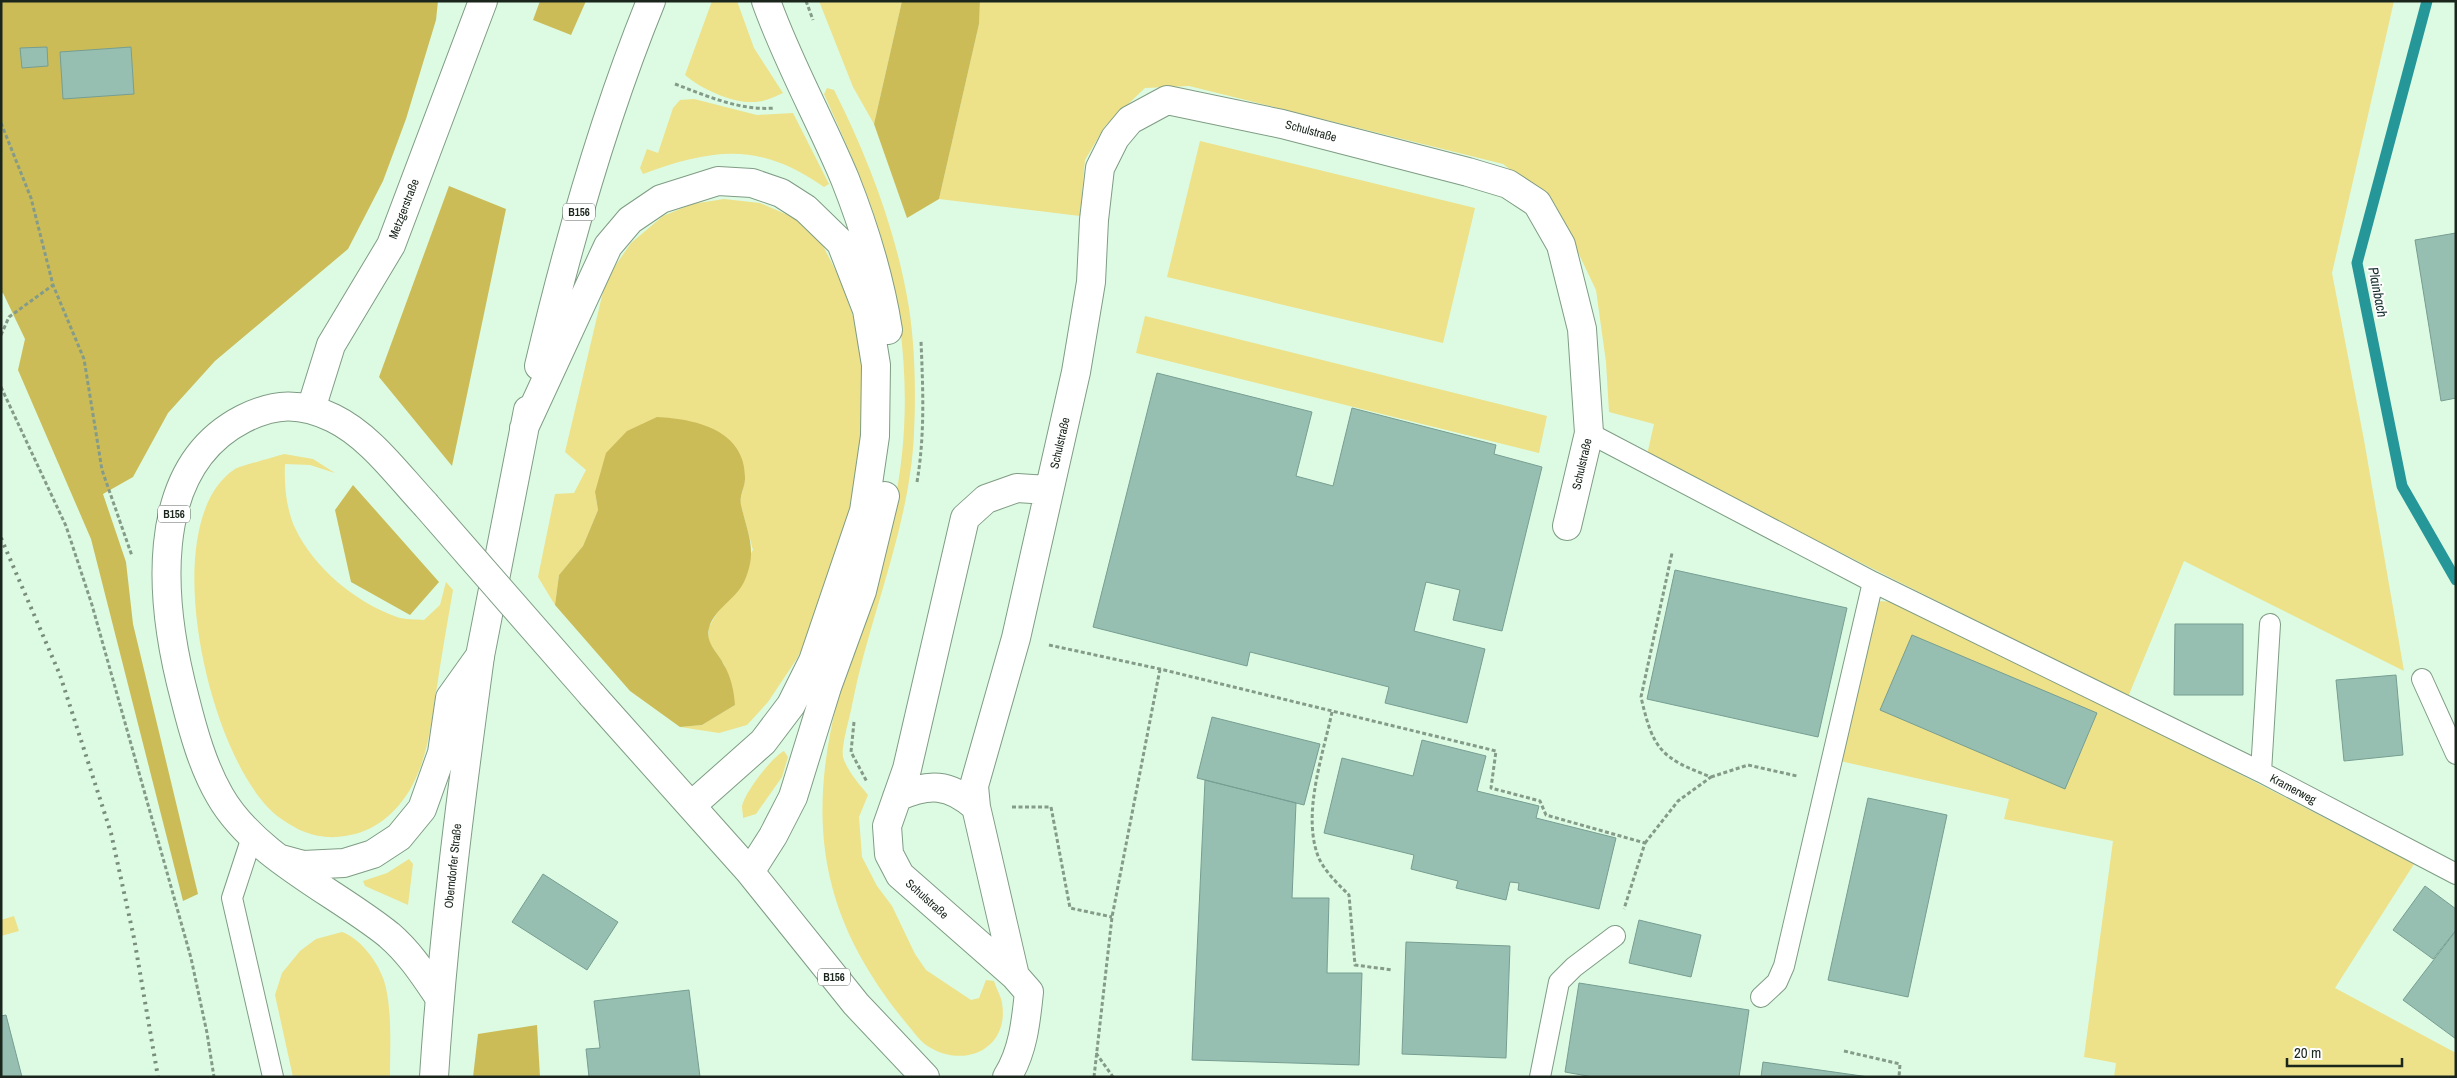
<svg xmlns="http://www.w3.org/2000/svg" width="2457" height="1078" viewBox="0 0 2457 1078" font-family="'Archivo Narrow',sans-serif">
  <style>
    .green { fill: #ede18a }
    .forest { fill: #cbbc58 }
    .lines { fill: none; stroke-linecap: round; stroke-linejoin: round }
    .stream { stroke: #259799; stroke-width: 11 }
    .building { fill: #96bfb2; stroke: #769e92 }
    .lane-casing { stroke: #7f9c84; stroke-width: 22 }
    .street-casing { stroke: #7f9c84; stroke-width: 30 }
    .secondary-casing { stroke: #7f9c84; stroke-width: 30 }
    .primary-casing { stroke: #7f9c84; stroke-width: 30 }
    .path { stroke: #859b89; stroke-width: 3; stroke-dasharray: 4 2.5; stroke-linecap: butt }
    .lane { stroke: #fff; stroke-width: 20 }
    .street { stroke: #fff; stroke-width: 28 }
    .secondary { stroke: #fff; stroke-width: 28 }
    .primary { stroke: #fff; stroke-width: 28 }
    .rail { stroke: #798d7d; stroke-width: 4; stroke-dasharray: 2.5 5; stroke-linecap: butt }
    .primary-bridge-casing { stroke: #7f9c84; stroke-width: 30; stroke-linecap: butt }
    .primary-bridge { stroke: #fff; stroke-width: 28 }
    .labels { text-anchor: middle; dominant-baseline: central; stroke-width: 4; stroke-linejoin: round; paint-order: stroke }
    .shield { fill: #fff; stroke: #5f6660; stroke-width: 1 }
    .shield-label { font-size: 11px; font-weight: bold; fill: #1a251c }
    .street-label { font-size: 12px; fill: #1a251c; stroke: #fff }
    .water-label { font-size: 14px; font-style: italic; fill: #162e2f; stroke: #fff }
  </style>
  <rect width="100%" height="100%" fill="#ddfbe2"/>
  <!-- green -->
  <path class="green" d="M 712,1 L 737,1 L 754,48 L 783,93 C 774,97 764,102 753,102 C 732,103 701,89 685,75 Z
    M 819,1 L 902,1 L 874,124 L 853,87 Z
    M 980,1 L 2394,1 L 2332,273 L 2364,440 L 2404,671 L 2184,561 L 2128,697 L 1647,455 L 1654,424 L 1609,412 L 1606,362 L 1596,290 L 1555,204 L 1503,164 L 1189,86 L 1145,88 L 1105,126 L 1085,160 L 1080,216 L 939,199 L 979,24 Z
    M 827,88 L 834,90 C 868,157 897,233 909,308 C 915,348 916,392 914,433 C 910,527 870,613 852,705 C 850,717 841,746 843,757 C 847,771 860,785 868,795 L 859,817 L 862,857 L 877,886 L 892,906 L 915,954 L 926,970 L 971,1000 L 979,998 L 986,980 L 994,981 C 996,988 1001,996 1002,1003 C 1010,1050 962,1070 926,1045 C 919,1040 913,1031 907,1024 C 872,982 842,932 830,878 C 802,755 859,643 889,527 C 912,438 909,343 886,255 C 872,199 847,146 824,94 Z
    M 694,99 L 757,115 L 793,113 L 829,184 L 824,187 C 760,142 714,148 643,174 L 640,168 L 647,149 L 658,153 L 673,108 L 680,100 Z
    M 1200,141 L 1475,208 L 1443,343 L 1167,277 Z
    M 724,199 L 760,203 L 797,219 L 821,242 L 839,277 L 854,319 L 863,364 L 863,416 L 858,477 L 849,529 L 817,623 L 796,660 L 768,702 L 747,725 L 719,733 L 680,727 L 702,725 L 735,705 L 724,664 L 708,641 L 709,627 L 753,550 L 740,502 L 745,480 L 595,492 L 598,510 L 583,546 L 559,575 L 555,605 L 538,577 L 555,494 L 574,493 L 586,470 L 565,452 L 606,279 L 631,243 L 663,216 L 692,204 Z
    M 1145,316 L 1547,416 L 1539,453 L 1136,353 Z
    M 284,454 L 313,459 L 335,473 L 310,465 L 285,464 C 284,485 286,508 295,528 C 314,568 355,602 397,617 C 405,620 415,619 424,620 L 440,605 L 446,582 L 453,590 C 447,624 441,659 436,693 C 431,724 428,755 413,784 C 400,809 378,830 350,835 C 323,841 302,834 280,818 C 211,769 152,523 235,469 C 240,466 275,457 284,454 Z
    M 1878,601 L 1895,602 L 2121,713 L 2414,864 L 2335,988 L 2456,1053 L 2456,1077 L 2114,1077 L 2116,1063 L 2084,1057 L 2113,841 L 2004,819 L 2009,799 L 1840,761 Z
    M 784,751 L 788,757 L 782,777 L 756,814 L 743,818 C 743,814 742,809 742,806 C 745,792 772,757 784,751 Z
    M 409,859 L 413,864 L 408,905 L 365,886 L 363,881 L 387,873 Z
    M 14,916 L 19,931 L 1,936 L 1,920 Z
    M 342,932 C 362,939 382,967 386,988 C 392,1016 390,1048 390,1077 L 293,1077 L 275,995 L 282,973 L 300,951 L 316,939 Z"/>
  <!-- forest -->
  <path class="forest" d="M 1,1 L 438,1 L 436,20 L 406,119 L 383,181 L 348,249 L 215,361 L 168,413 L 133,477 L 103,494 L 126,562 L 133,624 L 198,894 L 183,901 L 91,539 L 18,370 L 25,339 L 3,293 L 1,294 Z
    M 540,1 L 586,1 L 571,35 L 533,20 Z
    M 902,1 L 980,1 L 979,24 L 939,199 L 907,218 L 874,124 Z
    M 449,186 L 506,209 L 452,466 L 379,377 Z
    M 657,417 C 696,419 746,430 745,479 C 745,487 739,496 741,505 C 748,535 758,551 744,582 C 736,599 714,609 709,628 C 705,644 718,652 724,665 C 731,677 734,691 735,705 L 702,725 L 680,727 L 630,691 L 555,605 L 559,575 L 583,546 L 598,510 L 595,492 L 606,453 L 627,431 Z
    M 353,485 L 439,582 L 410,615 L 351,582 L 335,510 Z
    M 537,1025 L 540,1077 L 473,1077 L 478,1034 Z"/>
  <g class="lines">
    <!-- stream -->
    <path class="stream" d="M 2427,1 L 2357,263 L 2402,486 L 2456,580"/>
  </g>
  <!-- building -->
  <path class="building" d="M 47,47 L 48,66 L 22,68 L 20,48 Z
    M 131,47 L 134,94 L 63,99 L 60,52 Z
    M 2456,233 L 2456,398 L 2441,401 L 2415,240 Z
    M 1157,373 L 1312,412 L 1296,476 L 1333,486 L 1352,408 L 1496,445 L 1494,454 L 1542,467 L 1502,631 L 1453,620 L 1460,590 L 1426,582 L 1414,631 L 1485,649 L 1467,723 L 1385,703 L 1389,687 L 1250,652 L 1247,666 L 1093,627 Z
    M 1675,570 L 1847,608 L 1818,737 L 1647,699 Z
    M 2175,624 L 2243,624 L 2243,695 L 2174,695 Z
    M 1912,635 L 2097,713 L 2065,789 L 1880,710 Z
    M 2396,675 L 2403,755 L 2344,761 L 2336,680 Z
    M 1212,717 L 1320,744 L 1304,805 L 1197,778 Z
    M 1422,740 L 1486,756 L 1477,791 L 1539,806 L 1536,818 L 1616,838 L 1599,909 L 1518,890 L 1519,883 L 1510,882 L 1506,900 L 1456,888 L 1458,881 L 1411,869 L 1414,855 L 1324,833 L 1342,758 L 1413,776 Z
    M 1205,780 L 1296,803 L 1292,898 L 1329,898 L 1327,973 L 1362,973 L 1359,1065 L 1192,1060 Z
    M 1868,798 L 1947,815 L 1908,997 L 1828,980 Z
    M 543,874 L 618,922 L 587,970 L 512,922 Z
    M 2425,886 L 2456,909 L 2456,930 L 2433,959 L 2393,930 Z
    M 1639,920 L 1701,935 L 1691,977 L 1629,963 Z
    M 2455,932 L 2456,932 L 2456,1039 L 2403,1000 Z
    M 1406,942 L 1510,946 L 1506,1058 L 1402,1054 Z
    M 1579,983 L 1749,1010 L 1739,1077 L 1593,1077 L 1565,1072 Z
    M 689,990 L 700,1077 L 589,1077 L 586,1049 L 600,1048 L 594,1001 Z
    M 6,1015 L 22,1077 L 1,1077 L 1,1016 Z
    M 1763,1062 L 1869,1077 L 1761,1077 Z"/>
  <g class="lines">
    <!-- lane casing -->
    <g class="lane-casing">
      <path id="lane" d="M 1589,433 L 1873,582 L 2261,772
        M 2270,624 L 2261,772 L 2456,874
        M 2422,679 L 2456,754
        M 252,837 L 232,898 L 273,1077
        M 1761,997 L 1777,982 L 1784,966 L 1873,582
        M 1540,1077 L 1559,982 L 1574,967 L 1615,936"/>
    </g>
    <!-- street casing -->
    <g class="street-casing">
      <path id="street" d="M 311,409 L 331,345 L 391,245 L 483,1
        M 897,797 C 929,783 949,783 976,807 L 1015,976
        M 976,807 L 974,786 L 1016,638 L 1076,372 L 1091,282 L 1094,220 L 1100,168 L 1115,138 L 1130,120 L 1167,100 L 1282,124 L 1468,172 L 1508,184 L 1537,203 L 1561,245 L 1582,329 L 1589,433 L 1567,526
        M 1007,1077 C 1023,1052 1026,1021 1029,992 L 1015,976 L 900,875 L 889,854 L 887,826 L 907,769 L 965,518 L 986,499 L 1017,488 L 1048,490"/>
    </g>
    <!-- secondary casing -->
    <g class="secondary-casing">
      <path id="secondary" d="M 434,1077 C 443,935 461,796 480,656"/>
    </g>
    <!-- primary casing -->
    <g class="primary-casing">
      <path id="primary" d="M 766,1 C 788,63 820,119 845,179 C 864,227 880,279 888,330
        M 539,366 C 568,243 603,119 651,1
        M 524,428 L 608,246 L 630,220 L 661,199 L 718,181 L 752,183 L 781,193 L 806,209 L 841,243 L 867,310 L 876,365 L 875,436 L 864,511 L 813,661 L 791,705 L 763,742 L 692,805
        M 425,504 C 397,474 370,436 333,418 C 300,402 275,403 243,419 C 144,470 161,609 185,699 C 193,731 203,767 220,796 C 255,857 336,892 389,935 C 410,953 424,975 439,997
        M 592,695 L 750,872 L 856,1004 L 925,1077
        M 281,859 L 303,865 L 344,863 L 373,854 L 399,837 L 422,809 L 442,753 L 450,698 L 480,656 L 528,410
        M 750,872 L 773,836 L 793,797 L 827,687 L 862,591 L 885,496"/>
    </g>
    <!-- path -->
    <path class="path" d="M 806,1 L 813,20
      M 675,84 C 707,96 740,111 775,108
      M 1,123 L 31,198 L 53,285 L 84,359 L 102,470 L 132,556
      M 1,335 L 9,317 L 53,285
      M 1,387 L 66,526 L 92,605 L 191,958 L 207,1033 L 214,1077
      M 917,482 C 925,435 923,389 921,341
      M 1049,645 L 1160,669 L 1496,751 L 1491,788 L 1540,801 L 1546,815 L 1645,843 L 1624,909
      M 1332,712 C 1323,755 1302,813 1318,856 C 1324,871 1338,884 1349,895 L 1355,965 L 1393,970
      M 854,722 L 851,752 L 867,782
      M 1711,777 L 1748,765 L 1797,776
      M 1012,807 L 1051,807 L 1070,908 L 1112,917
      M 1645,843 L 1678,801 L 1711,777 C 1661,758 1653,750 1641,697 L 1672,553
      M 1844,1051 L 1900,1064 L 1899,1077
      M 1096,1053 L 1113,1077
      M 1094,1077 L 1112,917 L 1160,669"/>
    <!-- lane -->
    <use href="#lane" class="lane"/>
    <!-- street -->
    <use href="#street" class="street"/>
    <!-- secondary -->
    <use href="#secondary" class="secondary"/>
    <!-- primary -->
    <use href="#primary" class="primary"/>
    <!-- rail -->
    <path class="rail" d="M 1,538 L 60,675 L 111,833 L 134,938 L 158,1077"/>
    <!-- primary-bridge casing -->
    <g class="primary-bridge-casing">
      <path id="primary-bridge" d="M 425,504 L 592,695"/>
    </g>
    <!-- primary-bridge -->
    <use href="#primary-bridge" class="primary-bridge"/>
  </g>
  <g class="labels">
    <!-- shield labels -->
    <g class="shield">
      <rect x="563" y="203.5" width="32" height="17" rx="4"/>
      <rect x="158" y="505.5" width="32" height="17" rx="4"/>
      <rect x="818" y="968.5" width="32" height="17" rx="4"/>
    </g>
    <g class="shield-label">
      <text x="579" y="212">B156</text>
      <text x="174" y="514">B156</text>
      <text x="834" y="977">B156</text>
    </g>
    <!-- street labels -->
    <g class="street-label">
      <text transform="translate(1311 131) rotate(15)">Schulstraße</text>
      <text transform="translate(404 209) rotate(-69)">Metzgerstraße</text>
      <text transform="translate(1060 443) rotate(-77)">Schulstraße</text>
      <text transform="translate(1582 464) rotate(-77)">Schulstraße</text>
      <text transform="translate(2293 789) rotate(28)">Kramerweg</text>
      <text transform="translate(453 866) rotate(-84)">Oberndorfer Straße</text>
      <text transform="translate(927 899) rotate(42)">Schulstraße</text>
    </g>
    <!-- water labels -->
    <g class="water-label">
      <text transform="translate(2378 292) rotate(79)">Plainbach</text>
    </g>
  </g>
  <!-- border -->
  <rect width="2457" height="1078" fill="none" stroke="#1a251c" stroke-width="5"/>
  <!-- scale -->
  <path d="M2287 1058v8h115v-8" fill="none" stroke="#1a251c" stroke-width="2.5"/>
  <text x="2294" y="1058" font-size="15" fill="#1a251c" stroke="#ffffff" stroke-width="4" paint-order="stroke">20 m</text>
</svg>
